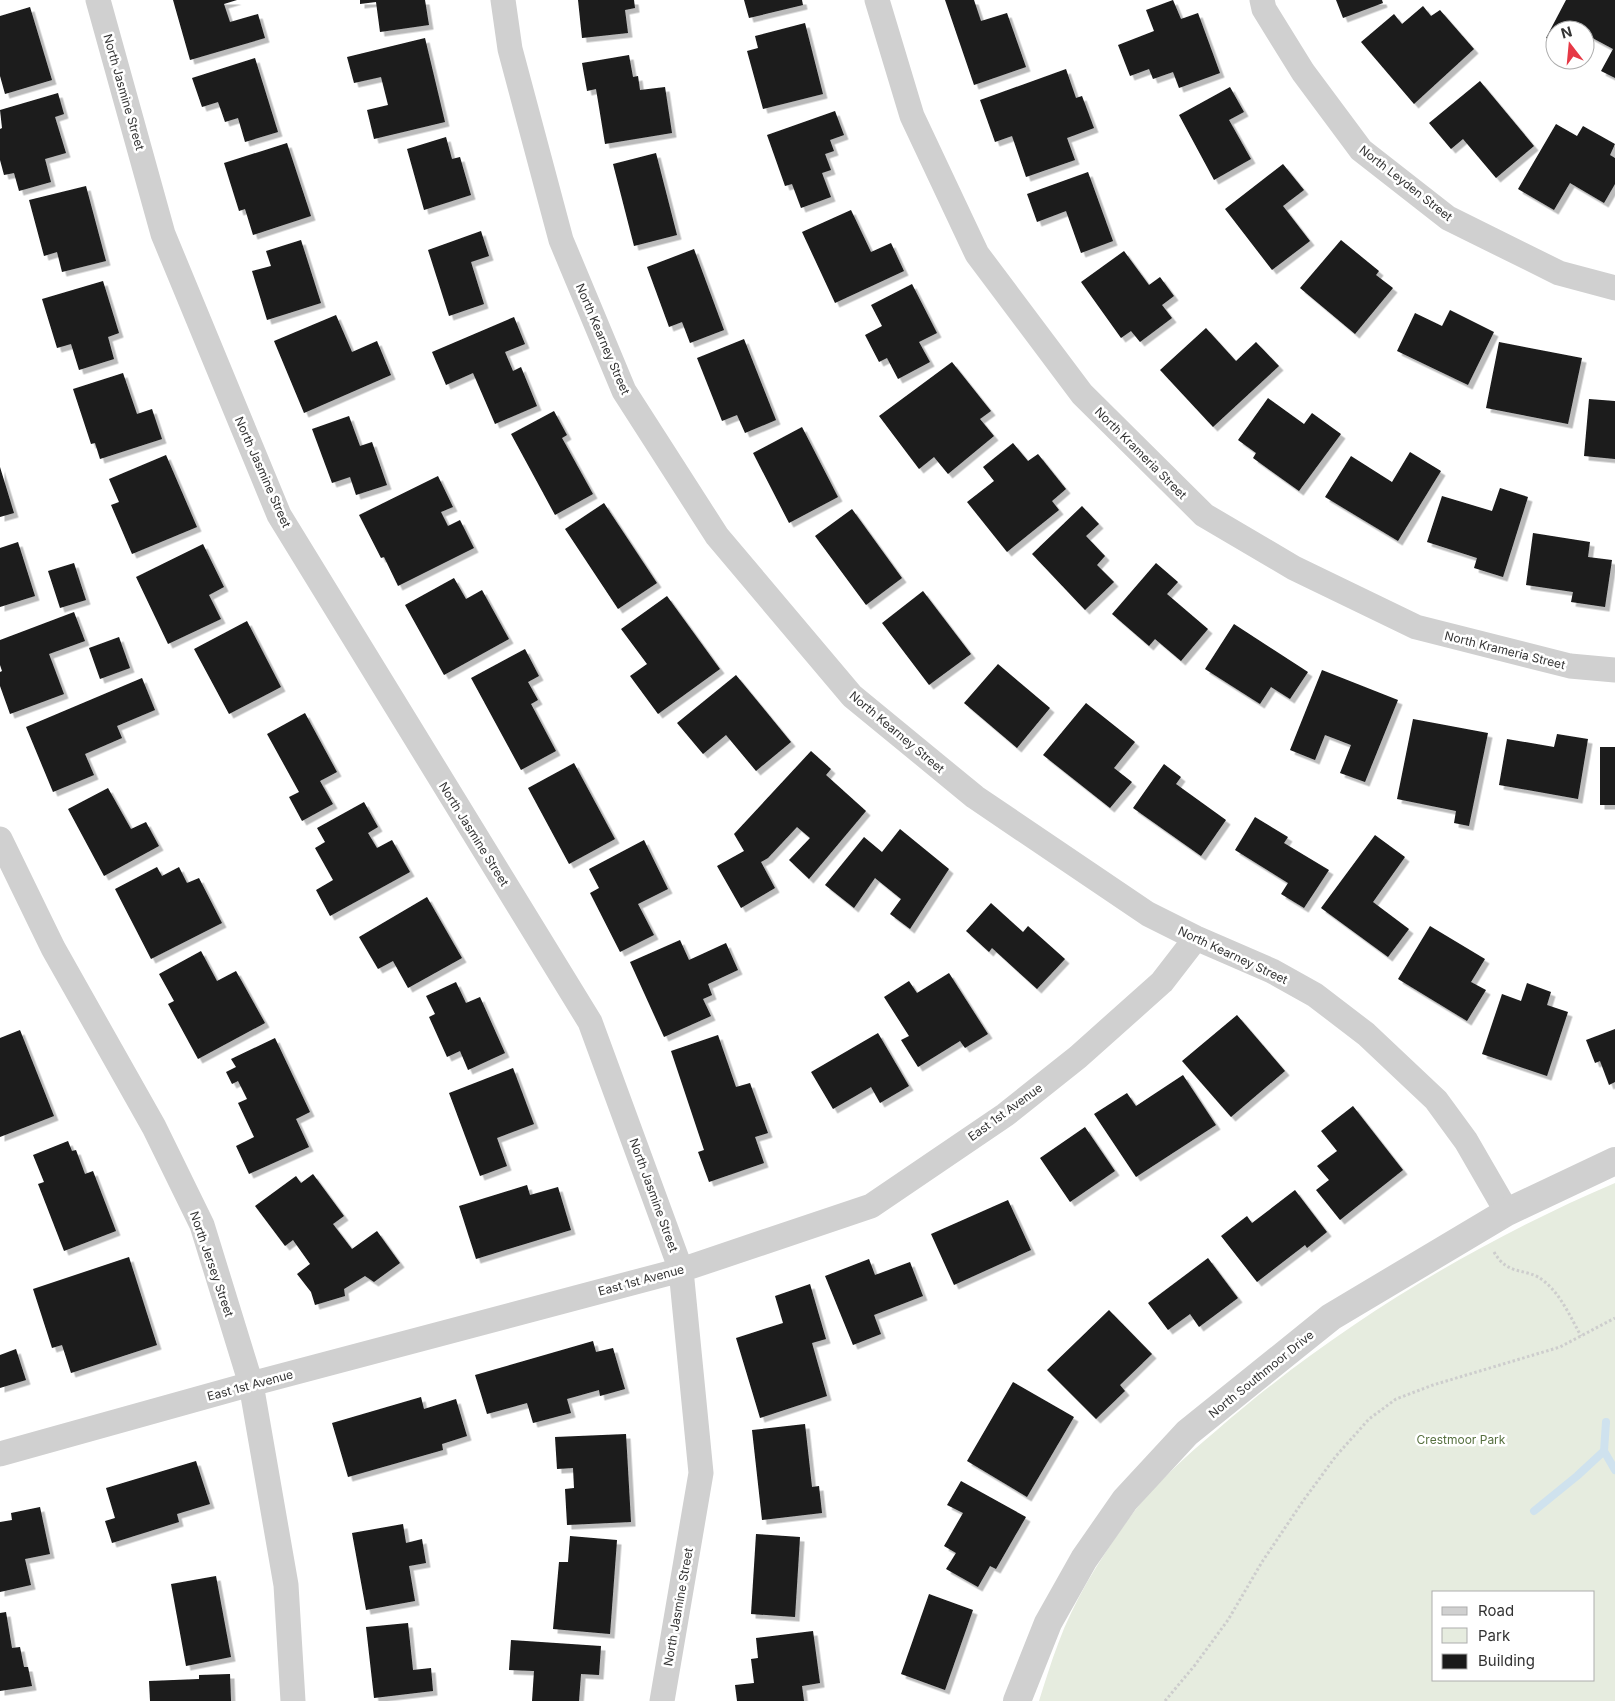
<svg xmlns="http://www.w3.org/2000/svg" width="1615" height="1701" viewBox="0 0 1615 1701" font-family="Inter,sans-serif">
  <style>
    .green { fill: #e6ecdf; fill-rule: evenodd }
    .lines { fill: none; stroke-linecap: round; stroke-linejoin: round }
    .stream { stroke: #cfe2ee; stroke-width: 8 }
    .building { fill: #1a1a1a; filter: url(#shadow) }
    .path { stroke: #cdcdcd; stroke-width: 3; stroke-dasharray: 2.5 2.5; stroke-linecap: butt }
    .minor { stroke: #d0d0d0; stroke-width: 25 }
    .tertiary { stroke: #d0d0d0; stroke-width: 28 }
    .labels { text-anchor: middle; dominant-baseline: central; stroke-width: 5; stroke-linejoin: round; paint-order: stroke }
    .street-label { font-size: 12px; fill: #333; stroke: #fff }
    .park-label { font-size: 12px; fill: #56703f; stroke: #fff }
  </style>
  <defs>
    <filter id="shadow"><feDropShadow dx="4.5" dy="4.5" stdDeviation="0" flood-color="#0004"/></filter>
  </defs>
  <rect width="100%" height="100%" fill="#fff"/>
  <!-- green -->
  <path class="green" d="M 1615,1183 L 1615,1701 L 1039,1701 C 1045,1682 1051,1662 1058,1644 C 1074,1600 1100,1559 1127,1521 C 1151,1487 1185,1457 1217,1430 C 1334,1328 1472,1244 1615,1183 ZM 1434,1592 L 1594,1592 L 1594,1680 L 1434,1680 Z"/>
  <g class="lines">
    <!-- stream -->
    <path class="stream" d="M 1606,1422 L 1604,1451 L 1615,1470
      M 1534,1511 L 1577,1476 L 1604,1451"/>
  </g>
  <!-- building -->
  <path class="building" d="M 173,0 L 237,0 L 224,4 L 230,22 L 258,14 L 265,38 L 190,60 Z
    M 360,0 L 425,0 L 429,25 L 380,32 L 376,2 L 360,4 Z
    M 578,0 L 634,0 L 635,8 L 625,10 L 628,33 L 582,38 Z
    M 744,0 L 802,0 L 803,5 L 749,18 Z
    M 945,0 L 974,0 L 981,21 L 1007,13 L 1026,67 L 974,85 Z
    M 1173,0 L 1181,19 L 1198,13 L 1220,73 L 1179,88 L 1173,72 L 1153,79 L 1149,69 L 1130,76 L 1118,45 L 1154,31 L 1146,10 Z
    M 1336,0 L 1382,0 L 1383,3 L 1343,18 Z
    M 1566,0 L 1615,0 L 1615,78 L 1601,71 L 1613,49 L 1585,34 L 1585,30 L 1555,30 L 1555,42 L 1546,38 Z
    M 1423,6 L 1431,16 L 1440,10 L 1474,49 L 1414,104 L 1361,42 L 1394,14 L 1402,24 Z
    M 30,7 L 52,80 L 5,94 L 0,76 L 0,16 Z
    M 805,23 L 823,94 L 763,109 L 747,51 L 758,48 L 755,36 Z
    M 425,38 L 445,122 L 374,139 L 367,110 L 388,105 L 381,77 L 354,83 L 347,57 Z
    M 629,55 L 633,77 L 638,76 L 640,90 L 665,87 L 672,133 L 605,144 L 596,89 L 587,91 L 582,63 Z
    M 255,58 L 278,132 L 245,142 L 238,118 L 225,122 L 218,102 L 202,107 L 192,78 Z
    M 1066,69 L 1076,98 L 1082,96 L 1094,128 L 1067,138 L 1075,160 L 1026,177 L 1012,136 L 995,142 L 980,100 Z
    M 1480,81 L 1534,146 L 1496,178 L 1463,139 L 1451,149 L 1429,123 Z
    M 1230,87 L 1244,112 L 1229,120 L 1251,159 L 1214,180 L 1179,115 Z
    M 58,93 L 64,114 L 55,117 L 66,153 L 45,159 L 51,182 L 19,191 L 14,173 L 4,175 L 0,160 L 0,129 L 2,128 L 0,110 Z
    M 835,111 L 844,135 L 830,140 L 834,151 L 825,154 L 831,170 L 822,173 L 831,197 L 801,208 L 792,184 L 785,186 L 767,135 Z
    M 1556,124 L 1577,136 L 1583,126 L 1615,144 L 1610,155 L 1615,158 L 1615,184 L 1604,203 L 1570,183 L 1554,210 L 1518,189 Z
    M 446,137 L 452,159 L 460,157 L 471,195 L 424,210 L 407,149 Z
    M 287,143 L 311,216 L 253,235 L 245,209 L 239,211 L 224,163 Z
    M 656,153 L 677,235 L 634,246 L 613,164 Z
    M 1283,164 L 1304,190 L 1283,206 L 1310,241 L 1272,270 L 1225,209 Z
    M 1088,172 L 1113,241 L 1081,253 L 1066,211 L 1037,222 L 1027,194 Z
    M 86,186 L 106,261 L 62,272 L 57,252 L 44,256 L 29,200 Z
    M 851,210 L 871,252 L 891,243 L 904,271 L 835,303 L 802,232 Z
    M 481,231 L 489,256 L 471,262 L 484,304 L 449,316 L 428,250 Z
    M 301,240 L 321,303 L 267,320 L 252,271 L 271,266 L 266,251 Z
    M 1341,240 L 1379,271 L 1376,275 L 1393,288 L 1355,334 L 1300,288 Z
    M 694,249 L 724,330 L 690,343 L 682,322 L 669,327 L 647,267 Z
    M 1124,251 L 1149,285 L 1160,277 L 1174,296 L 1162,305 L 1172,318 L 1140,342 L 1131,331 L 1121,338 L 1081,282 Z
    M 103,281 L 119,333 L 108,337 L 114,359 L 79,370 L 71,344 L 57,348 L 42,299 Z
    M 912,284 L 937,333 L 919,342 L 930,362 L 898,379 L 887,358 L 879,362 L 865,335 L 882,326 L 871,305 Z
    M 1450,310 L 1494,332 L 1468,385 L 1397,351 L 1415,313 L 1442,326 Z
    M 336,315 L 352,352 L 377,341 L 391,375 L 304,413 L 274,341 Z
    M 514,317 L 525,344 L 505,352 L 513,371 L 521,367 L 537,406 L 495,424 L 473,373 L 446,385 L 432,352 Z
    M 1206,328 L 1236,361 L 1256,342 L 1279,366 L 1213,427 L 1160,370 Z
    M 744,339 L 776,420 L 745,433 L 737,415 L 722,421 L 697,358 Z
    M 1499,342 L 1582,358 L 1568,424 L 1486,408 Z
    M 952,362 L 991,411 L 980,419 L 994,436 L 948,474 L 934,457 L 919,469 L 879,416 Z
    M 123,373 L 137,414 L 152,409 L 162,439 L 100,459 L 95,443 L 91,444 L 73,389 Z
    M 1268,398 L 1304,424 L 1312,413 L 1341,434 L 1299,491 L 1253,458 L 1256,453 L 1238,440 Z
    M 1589,399 L 1615,401 L 1615,459 L 1584,456 Z
    M 554,411 L 567,435 L 562,438 L 593,494 L 555,515 L 511,434 Z
    M 349,416 L 360,446 L 372,442 L 387,485 L 356,495 L 350,477 L 332,483 L 312,429 Z
    M 802,427 L 838,497 L 789,523 L 753,453 Z
    M 1013,443 L 1028,461 L 1038,454 L 1066,489 L 1052,501 L 1059,510 L 1007,552 L 967,502 L 994,481 L 983,467 Z
    M 1410,452 L 1441,471 L 1398,541 L 1325,497 L 1351,456 L 1392,482 Z
    M 166,455 L 197,527 L 132,554 L 111,505 L 119,502 L 109,479 Z
    M 0,467 L 14,513 L 0,517 Z
    M 438,476 L 453,507 L 441,512 L 448,526 L 460,520 L 474,548 L 398,586 L 384,557 L 381,558 L 359,515 Z
    M 1500,488 L 1528,497 L 1503,577 L 1474,568 L 1477,558 L 1427,542 L 1442,496 L 1492,511 Z
    M 604,503 L 657,583 L 618,609 L 565,529 Z
    M 1082,506 L 1099,524 L 1086,536 L 1105,556 L 1097,565 L 1114,582 L 1085,610 L 1032,554 Z
    M 852,509 L 902,578 L 866,605 L 815,536 Z
    M 1533,533 L 1590,542 L 1588,557 L 1612,560 L 1605,607 L 1571,602 L 1573,592 L 1526,585 Z
    M 18,542 L 35,596 L 0,607 L 0,548 Z
    M 203,544 L 224,587 L 209,595 L 221,619 L 168,644 L 136,577 Z
    M 74,563 L 86,600 L 60,608 L 48,571 Z
    M 1156,563 L 1178,582 L 1167,594 L 1208,629 L 1181,661 L 1155,639 L 1149,646 L 1112,614 Z
    M 454,578 L 466,599 L 482,590 L 509,639 L 444,675 L 405,605 Z
    M 923,591 L 971,654 L 929,685 L 882,623 Z
    M 667,596 L 720,669 L 658,714 L 630,676 L 647,664 L 621,629 Z
    M 74,612 L 85,641 L 49,654 L 64,694 L 10,714 L 0,686 L 0,672 L 2,671 L 0,665 L 0,640 Z
    M 247,621 L 281,687 L 229,714 L 194,649 Z
    M 1234,624 L 1308,672 L 1290,699 L 1271,687 L 1260,704 L 1205,669 Z
    M 119,637 L 130,668 L 100,679 L 89,648 Z
    M 525,649 L 539,676 L 528,682 L 538,700 L 531,704 L 556,751 L 521,770 L 471,678 Z
    M 998,664 L 1050,708 L 1017,748 L 964,703 Z
    M 1322,670 L 1398,700 L 1365,782 L 1340,773 L 1351,745 L 1325,735 L 1315,760 L 1290,750 Z
    M 736,675 L 791,742 L 756,771 L 726,735 L 703,754 L 677,723 Z
    M 142,678 L 155,710 L 117,726 L 122,738 L 85,754 L 94,775 L 53,792 L 26,727 Z
    M 1086,703 L 1135,742 L 1114,768 L 1132,782 L 1110,808 L 1043,755 Z
    M 305,713 L 337,772 L 320,781 L 333,804 L 302,821 L 289,797 L 299,792 L 267,734 Z
    M 1413,719 L 1488,733 L 1469,826 L 1454,823 L 1456,811 L 1397,799 Z
    M 1557,734 L 1588,739 L 1578,799 L 1499,785 L 1507,739 L 1554,747 Z
    M 1600,747 L 1615,747 L 1615,805 L 1600,805 Z
    M 811,751 L 831,769 L 826,775 L 866,811 L 809,879 L 789,860 L 810,838 L 797,827 L 768,858 L 761,862 L 775,888 L 741,908 L 717,866 L 744,851 L 734,834 Z
    M 574,763 L 615,839 L 569,864 L 528,788 Z
    M 1164,764 L 1181,777 L 1176,784 L 1226,820 L 1201,856 L 1133,808 Z
    M 108,788 L 131,829 L 146,822 L 159,846 L 104,876 L 68,809 Z
    M 364,802 L 378,827 L 368,833 L 377,848 L 392,840 L 410,872 L 330,916 L 316,890 L 333,880 L 315,848 L 325,842 L 317,828 Z
    M 1255,817 L 1288,837 L 1284,843 L 1329,870 L 1304,908 L 1281,894 L 1288,883 L 1235,850 Z
    M 900,829 L 949,869 L 910,929 L 890,914 L 901,899 L 875,878 L 854,908 L 825,885 L 864,837 L 882,852 Z
    M 1375,835 L 1405,857 L 1373,902 L 1409,929 L 1388,957 L 1321,908 Z
    M 644,840 L 668,889 L 638,904 L 654,935 L 620,952 L 590,893 L 599,888 L 589,869 Z
    M 157,867 L 162,876 L 179,867 L 187,883 L 199,878 L 222,923 L 151,959 L 115,889 Z
    M 427,897 L 462,958 L 408,988 L 393,961 L 378,969 L 359,937 Z
    M 991,903 L 1023,932 L 1028,926 L 1065,959 L 1037,989 L 992,948 L 989,952 L 966,931 Z
    M 1430,926 L 1485,959 L 1471,982 L 1486,990 L 1467,1021 L 1398,979 Z
    M 680,940 L 689,960 L 726,943 L 738,970 L 708,984 L 712,995 L 703,999 L 711,1016 L 664,1037 L 630,962 Z
    M 201,951 L 217,981 L 236,971 L 265,1023 L 198,1059 L 168,1004 L 174,1001 L 159,974 Z
    M 949,973 L 988,1034 L 965,1048 L 960,1041 L 918,1067 L 901,1040 L 909,1036 L 884,997 L 909,981 L 917,993 Z
    M 456,982 L 466,1003 L 480,997 L 505,1053 L 468,1070 L 460,1051 L 447,1057 L 429,1017 L 435,1014 L 426,996 Z
    M 1527,983 L 1551,992 L 1547,1005 L 1568,1012 L 1547,1076 L 1482,1054 L 1502,994 L 1521,1001 Z
    M 1237,1015 L 1285,1071 L 1231,1117 L 1182,1061 Z
    M 1615,1029 L 1615,1082 L 1609,1085 L 1600,1061 L 1595,1063 L 1586,1040 Z
    M 20,1030 L 54,1116 L 0,1137 L 0,1038 Z
    M 878,1033 L 909,1086 L 880,1103 L 871,1087 L 833,1109 L 811,1072 Z
    M 718,1035 L 736,1087 L 750,1083 L 768,1133 L 755,1137 L 764,1163 L 709,1182 L 698,1152 L 704,1150 L 671,1051 Z
    M 275,1038 L 310,1112 L 296,1119 L 309,1147 L 249,1174 L 236,1146 L 254,1137 L 238,1103 L 247,1099 L 238,1081 L 232,1084 L 226,1072 L 236,1067 L 231,1059 Z
    M 513,1068 L 534,1124 L 497,1138 L 507,1166 L 480,1176 L 449,1093 Z
    M 1183,1075 L 1216,1125 L 1136,1177 L 1094,1114 L 1127,1093 L 1136,1106 Z
    M 1353,1106 L 1403,1170 L 1340,1220 L 1316,1190 L 1329,1180 L 1317,1166 L 1337,1151 L 1321,1131 Z
    M 1085,1127 L 1115,1171 L 1070,1202 L 1040,1158 Z
    M 68,1141 L 72,1151 L 76,1150 L 85,1174 L 93,1171 L 116,1231 L 64,1251 L 38,1184 L 44,1182 L 33,1155 Z
    M 313,1174 L 344,1216 L 333,1224 L 352,1249 L 377,1231 L 400,1263 L 374,1282 L 365,1276 L 344,1289 L 345,1296 L 315,1305 L 311,1292 L 297,1274 L 310,1264 L 293,1240 L 285,1246 L 255,1206 L 296,1176 L 301,1183 Z
    M 527,1185 L 530,1195 L 558,1187 L 571,1230 L 476,1259 L 459,1206 Z
    M 1295,1190 L 1327,1232 L 1307,1248 L 1305,1245 L 1257,1282 L 1221,1236 L 1247,1216 L 1252,1223 Z
    M 1008,1200 L 1031,1250 L 954,1285 L 931,1234 Z
    M 129,1257 L 157,1345 L 71,1373 L 62,1345 L 52,1348 L 33,1289 Z
    M 1208,1258 L 1238,1298 L 1199,1327 L 1190,1314 L 1168,1330 L 1148,1303 Z
    M 869,1259 L 875,1275 L 910,1262 L 923,1296 L 874,1315 L 881,1334 L 853,1345 L 825,1276 Z
    M 810,1284 L 826,1339 L 812,1343 L 827,1396 L 760,1418 L 736,1338 L 783,1323 L 775,1296 Z
    M 1109,1310 L 1152,1354 L 1120,1385 L 1125,1391 L 1096,1419 L 1047,1370 Z
    M 593,1341 L 596,1352 L 613,1348 L 625,1389 L 600,1396 L 599,1390 L 567,1399 L 571,1413 L 533,1423 L 527,1403 L 487,1414 L 475,1375 Z
    M 16,1349 L 26,1380 L 0,1388 L 0,1355 Z
    M 1013,1382 L 1074,1417 L 1027,1497 L 967,1461 Z
    M 421,1397 L 424,1409 L 456,1399 L 467,1436 L 442,1444 L 443,1450 L 348,1477 L 332,1423 Z
    M 805,1424 L 812,1487 L 819,1486 L 822,1513 L 762,1520 L 752,1430 Z
    M 626,1434 L 631,1522 L 567,1525 L 565,1489 L 574,1488 L 573,1468 L 557,1469 L 555,1437 Z
    M 196,1461 L 210,1504 L 177,1514 L 179,1522 L 112,1543 L 105,1521 L 115,1518 L 106,1488 Z
    M 961,1481 L 1026,1517 L 996,1569 L 990,1566 L 978,1587 L 946,1569 L 956,1553 L 944,1546 L 963,1513 L 947,1505 Z
    M 40,1507 L 50,1554 L 25,1559 L 31,1585 L 0,1592 L 0,1522 L 12,1520 L 11,1513 Z
    M 403,1524 L 406,1543 L 422,1539 L 426,1563 L 409,1566 L 415,1601 L 366,1610 L 352,1533 Z
    M 756,1534 L 800,1537 L 795,1617 L 751,1614 Z
    M 570,1536 L 617,1540 L 610,1634 L 553,1629 L 559,1562 L 568,1562 Z
    M 216,1576 L 231,1657 L 186,1666 L 171,1584 Z
    M 929,1594 L 973,1610 L 945,1690 L 901,1674 Z
    M 6,1612 L 12,1648 L 20,1647 L 24,1667 L 28,1667 L 32,1686 L 0,1691 L 0,1613 Z
    M 408,1623 L 413,1670 L 431,1668 L 433,1691 L 374,1698 L 366,1627 Z
    M 813,1631 L 820,1683 L 802,1686 L 804,1701 L 737,1701 L 735,1685 L 754,1683 L 751,1659 L 758,1658 L 756,1638 Z
    M 511,1640 L 601,1646 L 599,1675 L 581,1674 L 579,1701 L 532,1701 L 534,1671 L 509,1670 Z
    M 230,1674 L 231,1701 L 150,1701 L 149,1681 L 199,1679 L 199,1675 Z"/>
  <g class="lines">
    <!-- path -->
    <path class="path" d="M 1494,1252 C 1509,1278 1527,1266 1545,1282 C 1561,1295 1571,1318 1581,1336
      M 1165,1701 L 1195,1665 L 1228,1620 L 1262,1562 L 1303,1501 L 1336,1456 L 1369,1419 L 1396,1399 L 1433,1385 L 1560,1347 L 1615,1318"/>
    <!-- minor -->
    <path class="minor" d="M 98,0 L 163,234 L 279,515 L 590,1022 L 681,1270 L 701,1473 L 662,1701
      M 503,0 L 510,49 L 561,240 L 624,391 L 717,536 L 852,696 L 975,797 L 1148,914 L 1196,938 L 1272,971 L 1315,995 L 1366,1034 L 1436,1100 L 1466,1141 L 1507,1212
      M 877,0 L 912,116 L 977,254 L 1082,394 L 1204,515 L 1294,568 L 1416,627 L 1570,666 L 1615,670
      M 1262,0 L 1264,9 L 1303,72 L 1361,150 L 1448,218 L 1559,273 L 1615,288
      M 0,839 L 53,948 L 154,1127 L 202,1225 L 251,1384 L 286,1585 L 293,1701
      M 0,1454 L 251,1384 L 681,1270 L 871,1206 L 1005,1115 L 1078,1057 L 1162,982 L 1196,938"/>
    <!-- tertiary -->
    <path class="tertiary" d="M 1017,1701 L 1048,1623 L 1084,1559 L 1125,1500 L 1187,1433 L 1331,1317 L 1507,1212 L 1615,1161"/>
  </g>
  <g class="labels">
    <!-- street labels -->
    <g class="street-label">
      <text transform="translate(124 92) rotate(74)">North Jasmine Street</text>
      <text transform="translate(1406 183) rotate(38)">North Leyden Street</text>
      <text transform="translate(603 339) rotate(67)">North Kearney Street</text>
      <text transform="translate(1141 453) rotate(45)">North Krameria Street</text>
      <text transform="translate(263 472) rotate(66)">North Jasmine Street</text>
      <text transform="translate(1505 650) rotate(14)">North Krameria Street</text>
      <text transform="translate(897 732) rotate(40)">North Kearney Street</text>
      <text transform="translate(474 834) rotate(58)">North Jasmine Street</text>
      <text transform="translate(1233 955) rotate(25)">North Kearney Street</text>
      <text transform="translate(1005 1112) rotate(-36)">East 1st Avenue</text>
      <text transform="translate(654 1195) rotate(70)">North Jasmine Street</text>
      <text transform="translate(212 1264) rotate(71)">North Jersey Street</text>
      <text transform="translate(641 1280) rotate(-15)">East 1st Avenue</text>
      <text transform="translate(1261 1374) rotate(-39)">North Southmoor Drive</text>
      <text transform="translate(250 1385) rotate(-15)">East 1st Avenue</text>
      <text transform="translate(678 1607) rotate(-80)">North Jasmine Street</text>
    </g>
    <!-- park labels -->
    <g class="park-label">
      <text x="1461" y="1439">Crestmoor Park</text>
    </g>
  </g>
  <!-- legend -->
  <rect x="1432" y="1591" width="162" height="90" fill="#ffffff" stroke="#adadad"/>
  <rect x="1442" y="1607" width="25" height="8" fill="#d0d0d0" stroke="#adadad"/>
  <text x="1478" y="1616" font-size="15" fill="#333333">Road</text>
  <rect x="1442" y="1628" width="25" height="15" fill="#e6ecdf" stroke="#adadad"/>
  <text x="1478" y="1641" font-size="15" fill="#333333">Park</text>
  <rect x="1442" y="1654" width="25" height="15" fill="#1a1a1a" stroke="#adadad"/>
  <text x="1478" y="1666" font-size="15" fill="#333333">Building</text>
  <!-- north arrow -->
  <g transform="translate(1570 45) rotate(344)"><circle r="24" fill="#ffffff" stroke="#adadad"/>
  <path d="M0-4L9 19L0 12L-9 19Z" fill="#e63946"/>
  <text y="-8" font-size="14" font-weight="bold" text-anchor="middle" fill="#333333">N</text>
  </g>
</svg>
